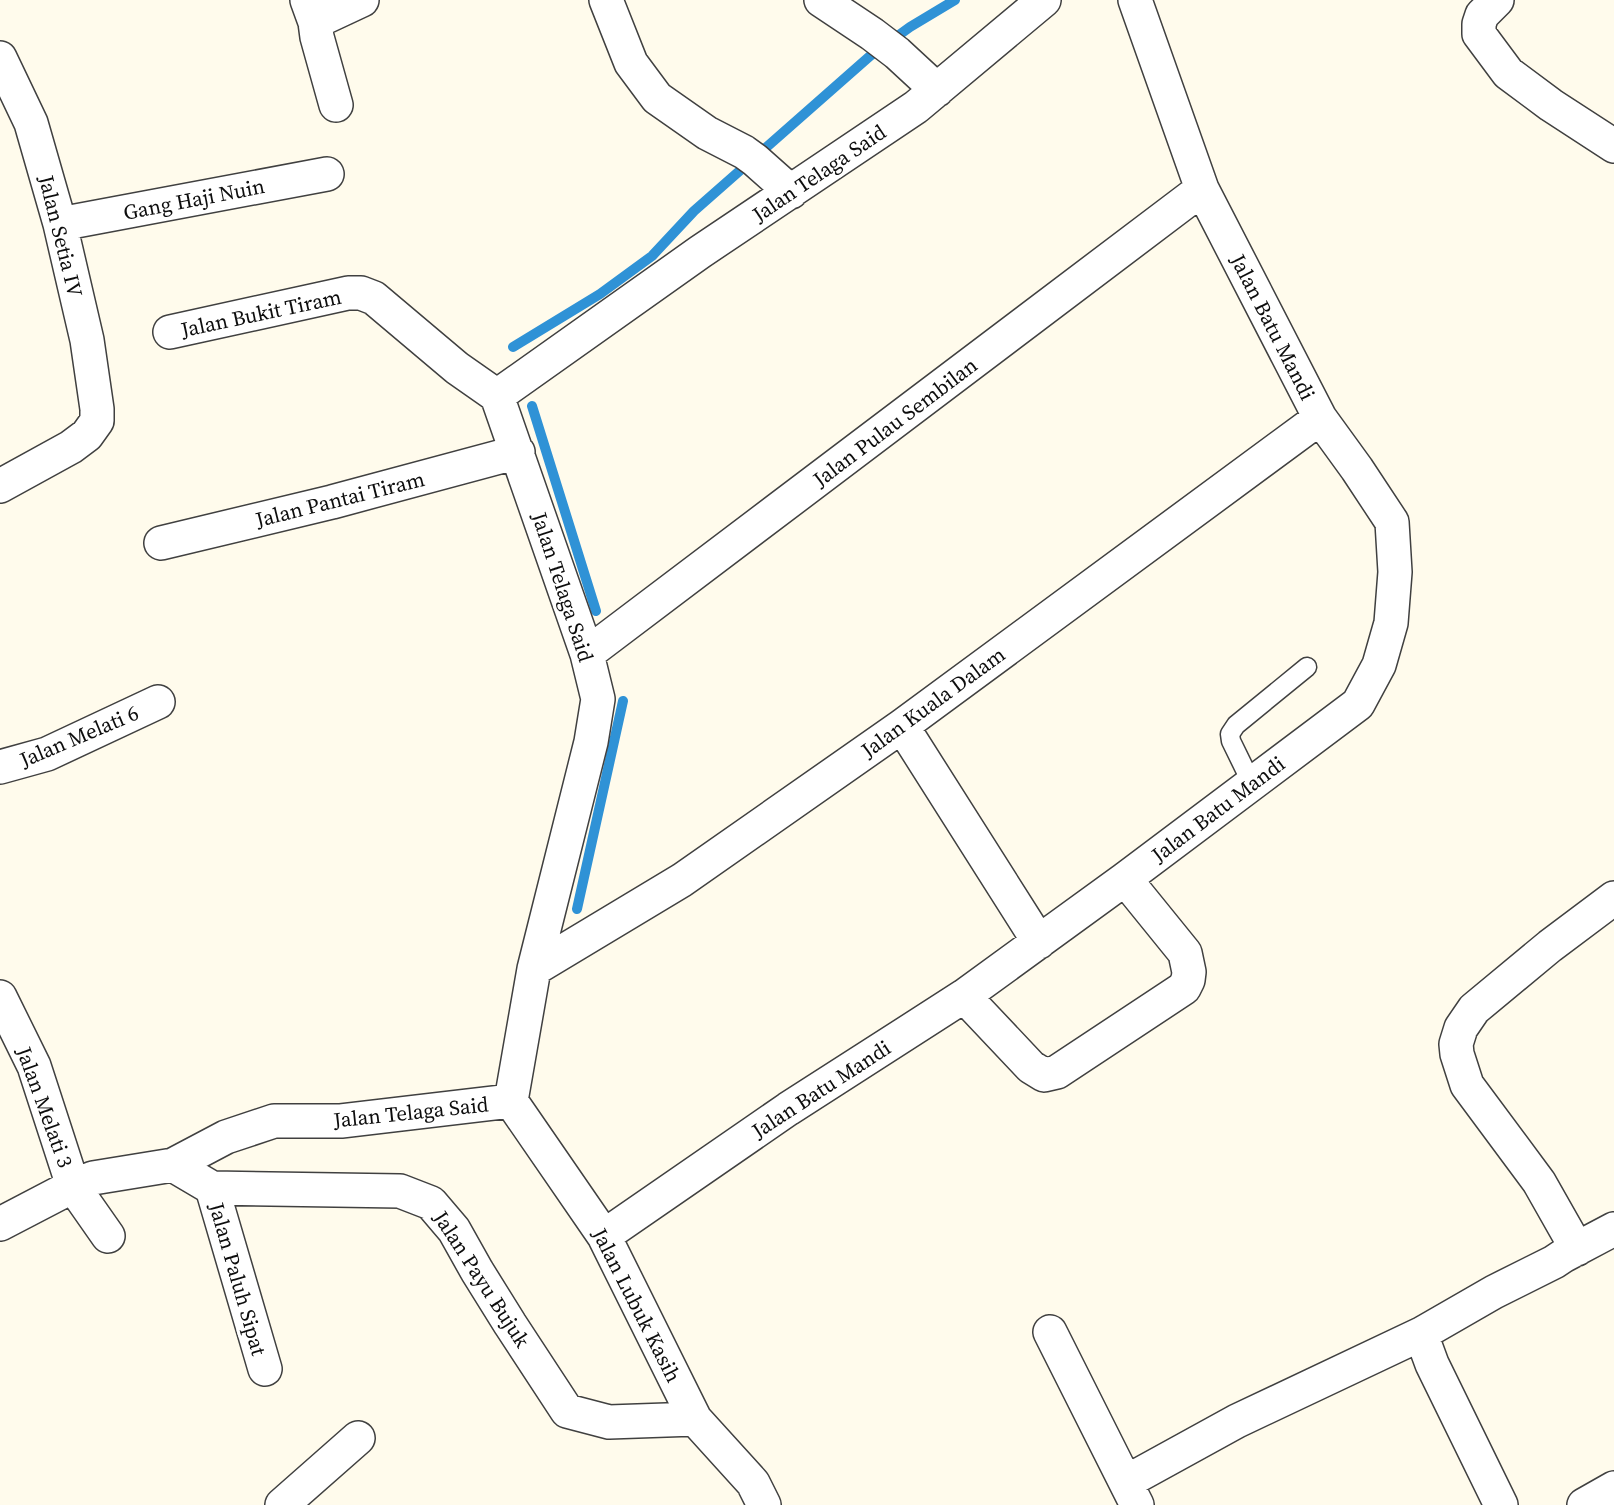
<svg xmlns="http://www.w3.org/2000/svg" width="1614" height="1505" viewBox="0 0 1614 1505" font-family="'Source Serif 4',serif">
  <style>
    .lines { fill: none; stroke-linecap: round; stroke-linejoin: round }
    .stream { stroke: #2f92d6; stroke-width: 10 }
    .service-casing { stroke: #404040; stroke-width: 21 }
    .minor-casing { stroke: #404040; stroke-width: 36 }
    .service { stroke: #fff; stroke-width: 18 }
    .minor { stroke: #fff; stroke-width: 33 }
    .labels { text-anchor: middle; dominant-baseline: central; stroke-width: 6; stroke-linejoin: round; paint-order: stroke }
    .street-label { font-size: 21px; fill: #0d0d0d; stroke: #fff }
  </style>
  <rect width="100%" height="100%" fill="#fffbec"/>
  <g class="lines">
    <!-- stream -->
    <path class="stream" d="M 513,347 L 600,294 L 652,256 L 694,211 L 870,56 L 910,27 L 955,0
      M 532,406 L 596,611
      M 577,909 L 623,701"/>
    <!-- service casing -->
    <g class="service-casing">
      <path id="service" d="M 1252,784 L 1231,741 L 1230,734 L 1236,725 L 1307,667"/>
    </g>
    <!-- minor casing -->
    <g class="minor-casing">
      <path id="minor" d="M 307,0 L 315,22 L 317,37 L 336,105
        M 606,0 L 631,63 L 657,98 L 707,133 L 744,152 L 755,160 L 791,192
        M 821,0 L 872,34 L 897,53 L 937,90
        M 1497,0 L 1482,15 L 1479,24 L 1479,34 L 1508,73 L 1551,105 L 1614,146
        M 315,22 L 362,0
        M 0,58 L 31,123 L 60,224 L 87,340 L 97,409 L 97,421 L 87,435 L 71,447 L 0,486
        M 60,224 L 327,174
        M 170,332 L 348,293 L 361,293 L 374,298 L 457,368 L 497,396
        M 497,396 L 587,654 L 598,699 L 591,742 L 534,969 L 511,1101
        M 497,396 L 700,252 L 916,107 L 1044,0
        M 161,543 L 332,502 L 518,452
        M 587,654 L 1202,189
        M 902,726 L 1039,942
        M 0,767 L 47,754 L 158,702
        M 534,969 L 682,880 L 902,726 L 1320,418
        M 964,996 L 1031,1067 L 1044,1075 L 1057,1072 L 1184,988 L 1188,980 L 1189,972 L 1185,953 L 1125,879
        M 0,997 L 34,1066 L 73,1186 L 108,1236
        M 511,1101 L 604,1236 L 695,1419 L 753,1483 L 764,1505
        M 173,1165 L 212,1188 L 400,1191 L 431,1203 L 454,1230 L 477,1271 L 510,1324 L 567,1411 L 609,1422 L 695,1419
        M 212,1188 L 265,1369
        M 0,1224 L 73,1186 L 93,1178 L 173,1165 L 226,1137 L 274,1121 L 341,1121 L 511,1101
        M 604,1236 L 788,1109 L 964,996 L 1125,879 L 1358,704 L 1379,665 L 1391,623 L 1395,572 L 1392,522 L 1357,469 L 1320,418 L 1202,189 L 1135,0
        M 1577,1249 L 1539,1182 L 1467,1085 L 1457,1054 L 1456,1044 L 1461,1028 L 1474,1009 L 1550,946 L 1614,898
        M 1050,1332 L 1137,1505
        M 1126,1482 L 1237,1421 L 1421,1334
        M 282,1505 L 358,1438
        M 1501,1505 L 1432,1364 L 1421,1334 L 1494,1292 L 1554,1262 L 1563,1256 L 1614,1229
        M 1584,1505 L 1614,1488"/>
    </g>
    <!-- service -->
    <use href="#service" class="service"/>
    <!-- minor -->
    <use href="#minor" class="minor"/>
  </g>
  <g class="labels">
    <!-- street labels -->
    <g class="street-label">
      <text transform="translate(819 173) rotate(-34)">Jalan Telaga Said</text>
      <text transform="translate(194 199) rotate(-11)">Gang Haji Nuin</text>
      <text transform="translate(61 236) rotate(76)">Jalan Setia IV</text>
      <text transform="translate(261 313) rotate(-12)">Jalan Bukit Tiram</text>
      <text transform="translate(1273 327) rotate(63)">Jalan Batu Mandi</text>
      <text transform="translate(895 422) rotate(-37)">Jalan Pulau Sembilan</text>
      <text transform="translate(340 499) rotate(-14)">Jalan Pantai Tiram</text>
      <text transform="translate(563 587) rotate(72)">Jalan Telaga Said</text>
      <text transform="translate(933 702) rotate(-36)">Jalan Kuala Dalam</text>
      <text transform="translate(79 736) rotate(-23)">Jalan Melati 6</text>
      <text transform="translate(1218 809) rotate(-37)">Jalan Batu Mandi</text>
      <text transform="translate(821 1089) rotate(-33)">Jalan Batu Mandi</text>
      <text transform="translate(45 1107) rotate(70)">Jalan Melati 3</text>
      <text transform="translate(411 1112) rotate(-6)">Jalan Telaga Said</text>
      <text transform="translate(238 1279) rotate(74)">Jalan Paluh Sipat</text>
      <text transform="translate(482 1279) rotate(57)">Jalan Payu Bujuk</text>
      <text transform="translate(637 1305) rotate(63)">Jalan Lubuk Kasih</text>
    </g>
  </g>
</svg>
